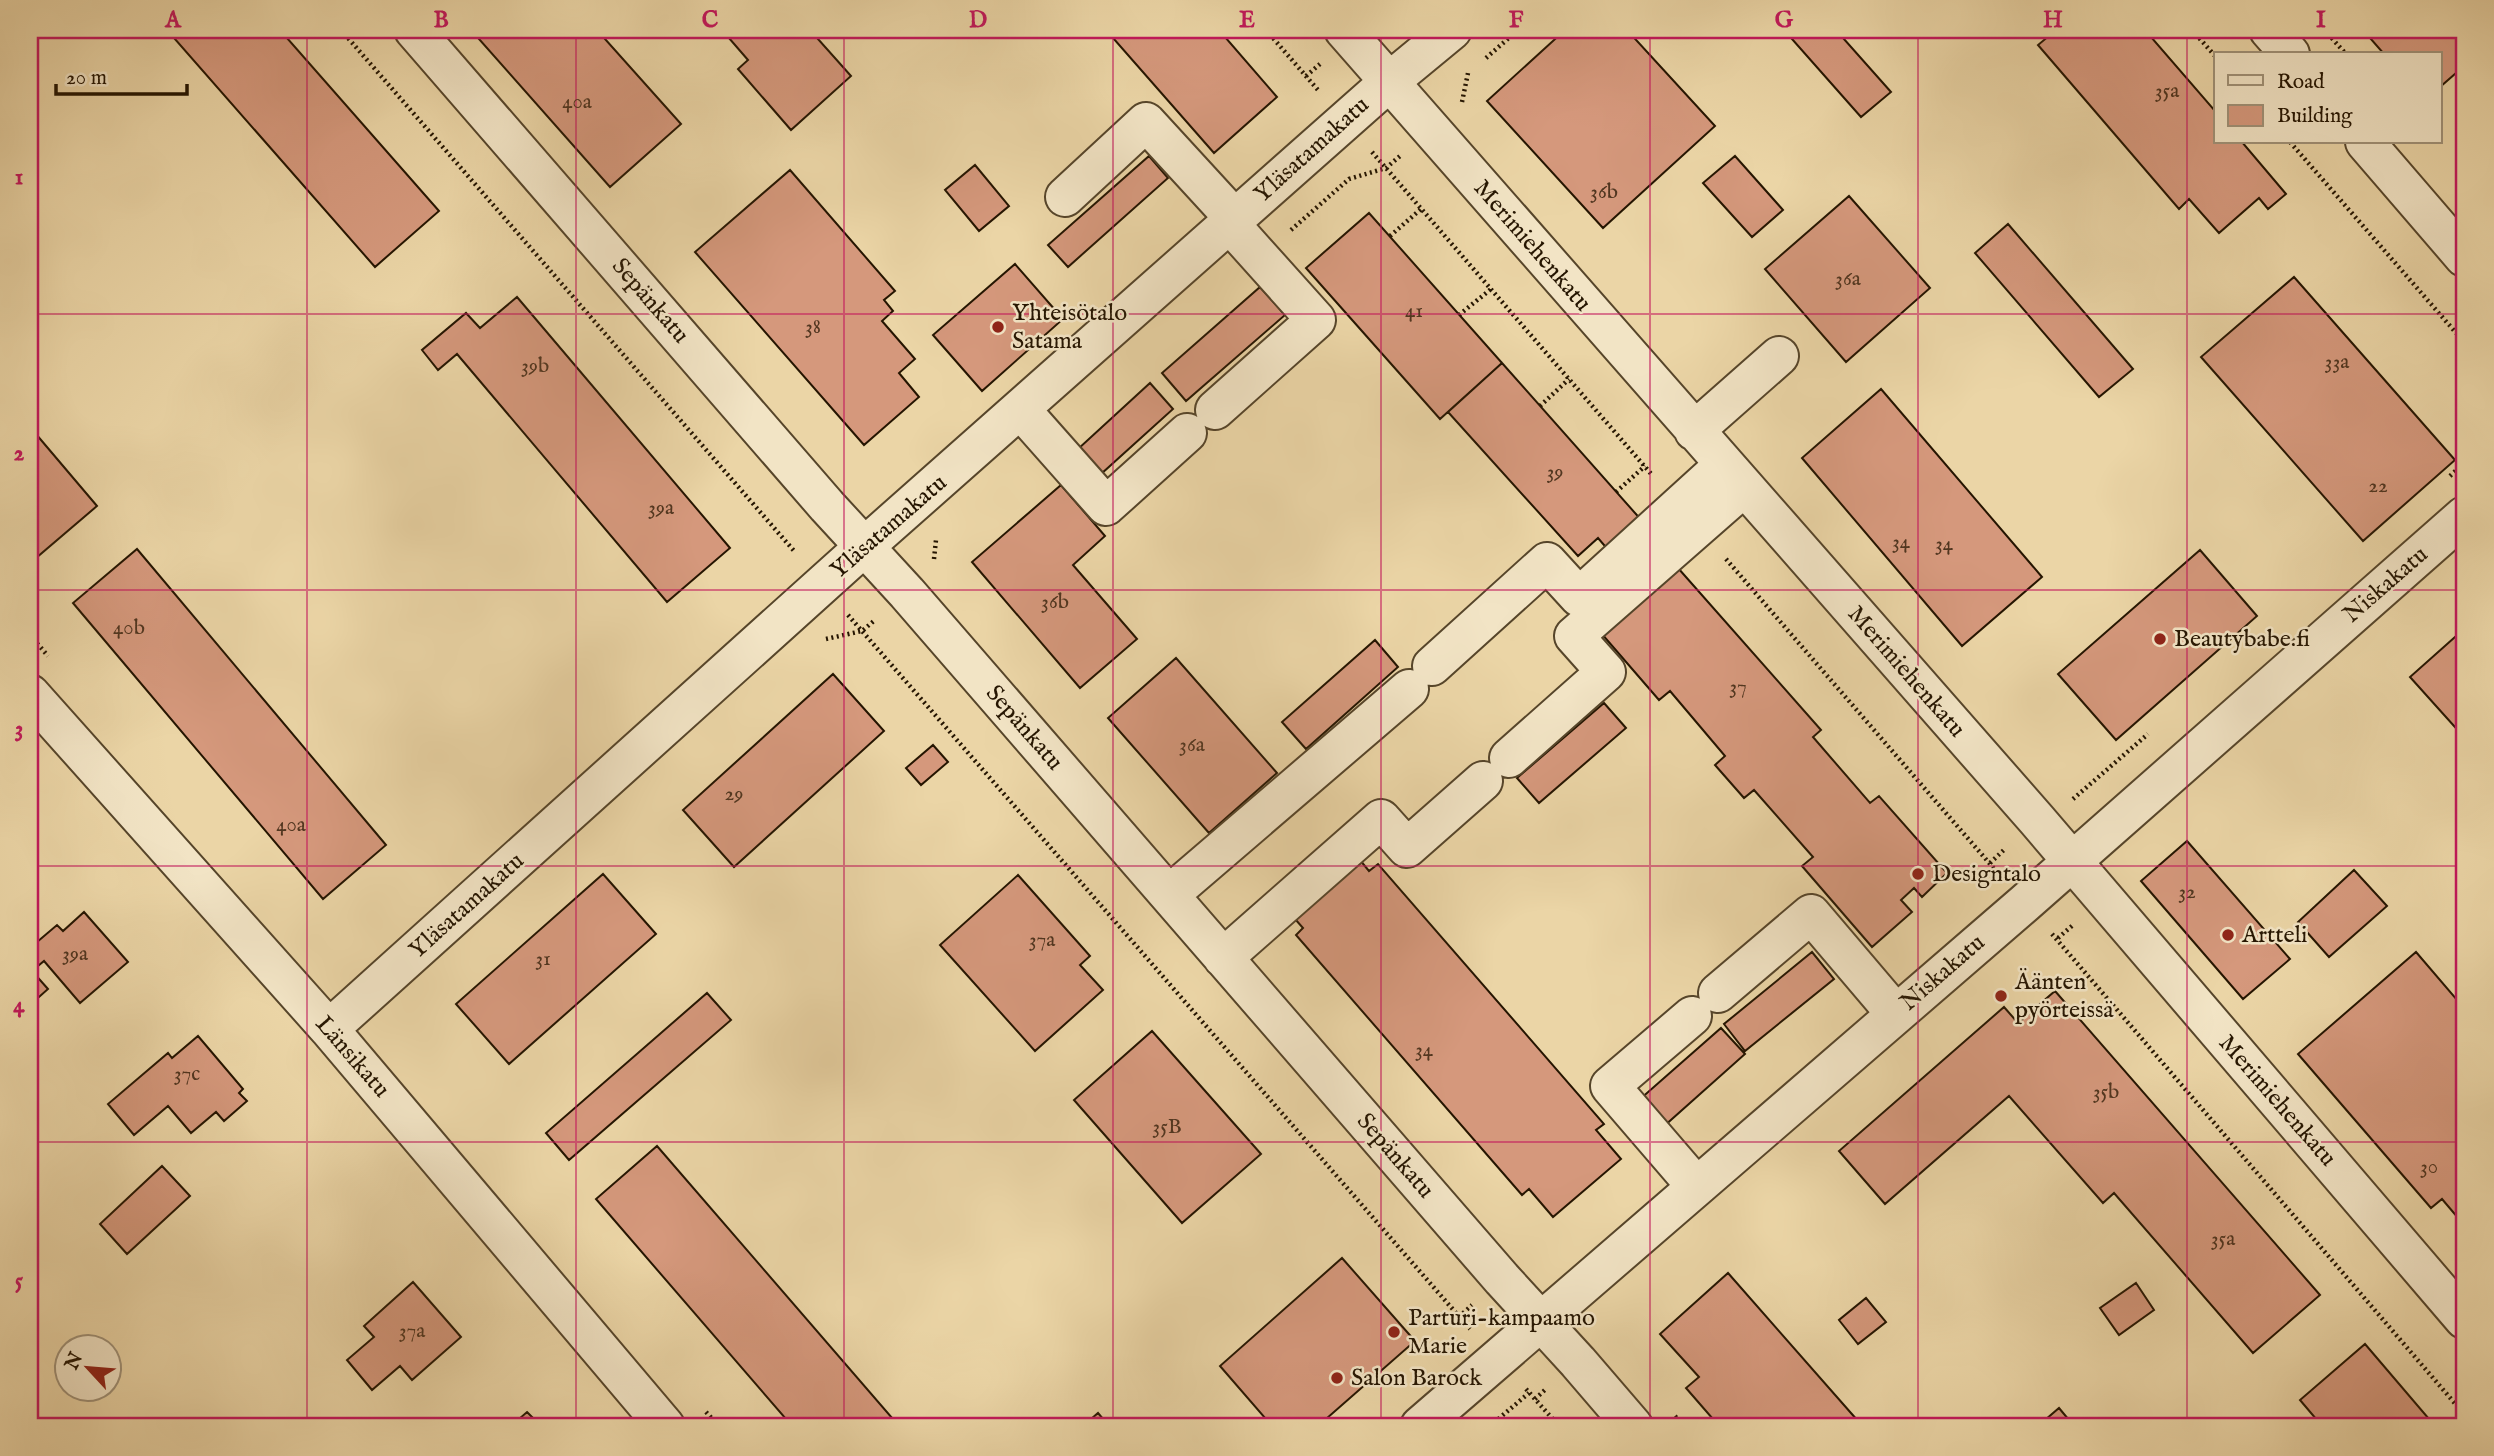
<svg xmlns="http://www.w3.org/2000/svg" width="2494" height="1456" viewBox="0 0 2494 1456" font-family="'IM FELL English',serif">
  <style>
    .building { fill: #d5987c; stroke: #251501; stroke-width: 2 }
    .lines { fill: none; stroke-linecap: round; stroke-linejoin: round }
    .minor-casing { stroke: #56452a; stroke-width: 42 }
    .path { stroke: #251501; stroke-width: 4.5; stroke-dasharray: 2 3.5; stroke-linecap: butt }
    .minor { stroke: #f2e4c5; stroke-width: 38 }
    .grid { fill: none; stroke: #c2185b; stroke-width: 2; stroke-opacity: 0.55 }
    .poi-dot { fill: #8f2418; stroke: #f2e4c5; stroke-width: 2.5 }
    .labels { text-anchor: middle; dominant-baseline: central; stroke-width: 5; stroke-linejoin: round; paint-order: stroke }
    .number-label { font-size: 21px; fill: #513620 }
    .street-label { font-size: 24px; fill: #251501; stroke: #f2e4c5 }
    .poi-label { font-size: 24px; fill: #251501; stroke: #f2e4c5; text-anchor: start }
    .neatline { fill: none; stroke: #c2185b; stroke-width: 2.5 }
    .grid-label { font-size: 23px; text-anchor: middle; font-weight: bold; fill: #c2185b }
  </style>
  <rect width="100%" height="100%" fill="#ebd5a6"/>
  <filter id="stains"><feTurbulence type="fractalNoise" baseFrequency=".00286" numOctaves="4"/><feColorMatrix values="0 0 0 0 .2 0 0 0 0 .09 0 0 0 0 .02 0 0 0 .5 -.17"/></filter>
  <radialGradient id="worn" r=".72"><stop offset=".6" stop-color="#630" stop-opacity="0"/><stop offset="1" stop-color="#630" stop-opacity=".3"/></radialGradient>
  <!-- building -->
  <path class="building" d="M 167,30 L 280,30 L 439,211 L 375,267 Z
    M 471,30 L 597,30 L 681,124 L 610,187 Z
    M 722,30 L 810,30 L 851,76 L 791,130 L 738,69 L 748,60 Z
    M 1106,30 L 1219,30 L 1277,97 L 1214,153 Z
    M 1565,30 L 1627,30 L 1715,126 L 1603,228 L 1487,101 Z
    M 1784,30 L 1836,30 L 1891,92 L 1861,117 Z
    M 2056,30 L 2145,30 L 2216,112 L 2216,142 L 2242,142 L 2286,194 L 2268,209 L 2259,198 L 2219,233 L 2189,199 L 2179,209 L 2038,45 Z
    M 2363,30 L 2464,30 L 2464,66 L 2440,87 L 2440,54 L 2384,54 Z
    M 1149,156 L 1168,178 L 1068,267 L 1048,245 Z
    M 1735,156 L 1783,210 L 1752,237 L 1703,183 Z
    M 975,165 L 1009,206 L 979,231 L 945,190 Z
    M 790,170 L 895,291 L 884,300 L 893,311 L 882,321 L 915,359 L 899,373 L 919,397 L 864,445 L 695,252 Z
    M 1849,196 L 1930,288 L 1846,362 L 1765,269 Z
    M 1369,213 L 1502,363 L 1440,419 L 1306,268 Z
    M 2008,224 L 2133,369 L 2099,397 L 1975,253 Z
    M 1015,264 L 1063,319 L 982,391 L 933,335 Z
    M 2294,277 L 2455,460 L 2363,541 L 2201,357 Z
    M 1260,287 L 1285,315 L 1186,401 L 1162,373 Z
    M 517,297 L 730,548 L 667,602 L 457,354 L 438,370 L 422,350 L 466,313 L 480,328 Z
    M 1502,363 L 1643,522 L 1610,552 L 1598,538 L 1578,556 L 1448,412 Z
    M 1150,383 L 1173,409 L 1101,474 L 1078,449 Z
    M 1881,389 L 2042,577 L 1962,646 L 1802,458 Z
    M 30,427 L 97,506 L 36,558 L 30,551 Z
    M 1061,485 L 1105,536 L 1073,565 L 1137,639 L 1080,688 L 972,562 Z
    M 137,549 L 386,845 L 323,899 L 73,603 Z
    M 2200,550 L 2257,616 L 2116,740 L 2058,674 Z
    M 1678,568 L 1821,730 L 1813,737 L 1870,803 L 1879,796 L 1947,873 L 1922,897 L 1914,888 L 1901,900 L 1912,912 L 1872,947 L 1802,866 L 1813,857 L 1754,790 L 1744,798 L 1715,765 L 1725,756 L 1670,691 L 1659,700 L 1601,633 Z
    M 2464,629 L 2464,735 L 2463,736 L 2410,677 Z
    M 1375,640 L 1398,667 L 1306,749 L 1282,722 Z
    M 1176,658 L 1277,773 L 1209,833 L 1108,718 Z
    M 833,674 L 884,731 L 734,867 L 683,810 Z
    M 1604,703 L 1626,728 L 1539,803 L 1517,778 Z
    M 933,745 L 948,762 L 921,785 L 906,768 Z
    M 2187,841 L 2290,959 L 2243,999 L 2141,881 Z
    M 1355,854 L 1369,871 L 1378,864 L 1604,1124 L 1596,1130 L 1621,1159 L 1553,1217 L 1529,1189 L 1522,1195 L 1296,935 L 1303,928 L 1288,911 Z
    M 2354,870 L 2387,906 L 2329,957 L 2298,922 Z
    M 603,874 L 656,934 L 509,1064 L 456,1004 Z
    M 1018,875 L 1090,956 L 1080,965 L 1103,990 L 1035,1051 L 940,945 Z
    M 84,912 L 128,962 L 80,1003 L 44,961 L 32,971 L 48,989 L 30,1005 L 30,948 L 57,925 L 63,931 Z
    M 1812,952 L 1834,979 L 1745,1051 L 1724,1024 Z
    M 2416,952 L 2464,1008 L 2464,1225 L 2442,1199 L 2431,1208 L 2298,1054 Z
    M 2055,991 L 2320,1295 L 2253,1353 L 2114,1193 L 2103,1203 L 2009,1096 L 1885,1204 L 1839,1151 L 2004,1007 L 2018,1023 Z
    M 707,993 L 731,1020 L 569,1160 L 546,1133 Z
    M 1721,1028 L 1745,1054 L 1663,1127 L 1639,1100 Z
    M 1152,1031 L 1261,1154 L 1182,1223 L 1074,1100 Z
    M 198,1036 L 243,1089 L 239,1093 L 247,1101 L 224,1121 L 216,1112 L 191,1133 L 168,1106 L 134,1135 L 108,1104 L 168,1053 L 172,1058 Z
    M 657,1146 L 899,1426 L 792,1426 L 596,1199 Z
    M 162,1166 L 190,1196 L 127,1254 L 100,1224 Z
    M 1342,1258 L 1415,1341 L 1318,1426 L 1272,1426 L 1220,1366 Z
    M 1728,1273 L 1858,1421 L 1852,1426 L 1719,1426 L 1686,1388 L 1699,1377 L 1660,1334 Z
    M 413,1282 L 461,1337 L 412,1380 L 400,1366 L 372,1390 L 347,1360 L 374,1337 L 364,1326 Z
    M 2136,1283 L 2154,1310 L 2119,1335 L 2100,1308 Z
    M 1866,1298 L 1886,1322 L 1858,1344 L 1839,1320 Z
    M 2365,1344 L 2435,1426 L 2322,1426 L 2300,1400 Z
    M 2059,1408 L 2074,1426 L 2038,1426 Z
    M 527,1412 L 541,1426 L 511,1426 Z
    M 1098,1413 L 1109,1426 L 1083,1426 Z"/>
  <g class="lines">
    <!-- minor casing -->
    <g class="minor-casing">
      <path id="minor" d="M 414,30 L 827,506 L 907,593 L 1502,1279 L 1578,1362 L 1633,1426
        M 1344,30 L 2037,820 L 2464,1319
        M 2269,30 L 2290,54
        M 2365,142 L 2464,257
        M 1065,197 L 1146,122 L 1235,219
        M 1021,410 L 1106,506 L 1187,433
        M 1215,410 L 1316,320 L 1230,224
        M 1694,431 L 1779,356
        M 1432,666 L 1547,562 L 1579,597 L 1724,465
        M 30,694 L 329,1029 L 665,1426
        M 1509,758 L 1606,672 L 1574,636 L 1744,487
        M 1169,895 L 1409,689
        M 1223,958 L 1381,819 L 1407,848 L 1483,781
        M 1718,993 L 1811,914 L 1896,1014
        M 1692,1016 L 1610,1086 L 1696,1186
        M 329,1029 L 864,547 L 1389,82 L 1452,30
        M 1420,1426 L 2025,903 L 2464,516"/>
    </g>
    <!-- path -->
    <path class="path" d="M 341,30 L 795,552
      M 1266,30 L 1318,90
      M 2192,30 L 2216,57
      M 2328,34 L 2346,54
      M 1486,58 L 1518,30
      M 1306,76 L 1320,64
      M 1462,102 L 1468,73
      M 2290,142 L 2464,342
      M 1372,152 L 1653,476
      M 1291,230 L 1349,179 L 1386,168 L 1400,156
      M 1390,236 L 1421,209
      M 1459,315 L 1491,289
      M 1540,406 L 1569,379
      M 2450,476 L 2464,463
      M 1616,492 L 1645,466
      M 934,559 L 936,540
      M 1726,559 L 1997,872
      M 848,615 L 1470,1329
      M 30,635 L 48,656
      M 826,639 L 862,631 L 875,620
      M 2073,799 L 2148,734
      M 1990,863 L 2006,848
      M 2052,934 L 2464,1414
      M 2058,938 L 2073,925
      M 1459,1317 L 1472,1305
      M 1526,1389 L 1559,1426
      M 1535,1399 L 1547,1388
      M 706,1412 L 719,1426
      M 1675,1416 L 1683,1426
      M 1490,1426 L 1529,1393"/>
    <!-- minor -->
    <use href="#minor" class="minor"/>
  </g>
  <!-- grid -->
  <path class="grid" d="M 307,30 L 307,1426M 576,30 L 576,1426M 844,30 L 844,1426M 1113,30 L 1113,1426M 1381,30 L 1381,1426M 1650,30 L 1650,1426M 1918,30 L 1918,1426M 2187,30 L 2187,1426M 30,314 L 2464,314M 30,590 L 2464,590M 30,866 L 2464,866M 30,1142 L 2464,1142"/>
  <!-- markers -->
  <g class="poi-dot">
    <circle cx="998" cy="327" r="7"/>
    <circle cx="2160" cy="639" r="7"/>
    <circle cx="1918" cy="874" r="7"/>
    <circle cx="2228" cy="935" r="7"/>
    <circle cx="2001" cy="996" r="7"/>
    <circle cx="1394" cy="1332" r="7"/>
    <circle cx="1337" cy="1378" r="7"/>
  </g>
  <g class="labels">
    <!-- number labels -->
    <g class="number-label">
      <text x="2167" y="91">35a</text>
      <text x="577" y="102">40a</text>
      <text x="1604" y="192">36b</text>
      <text x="1848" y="279">36a</text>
      <text x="1414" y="311">41</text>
      <text x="813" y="327">38</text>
      <text x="2337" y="362">33a</text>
      <text x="535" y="366">39b</text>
      <text x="1555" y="472">39</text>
      <text x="2378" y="486">22</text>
      <text x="661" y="508">39a</text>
      <text x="1901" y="542">34</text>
      <text x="1944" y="544">34</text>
      <text x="1055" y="602">36b</text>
      <text x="129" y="628">40b</text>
      <text x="1738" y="687">37</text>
      <text x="1192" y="745">36a</text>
      <text x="734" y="794">29</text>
      <text x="291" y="825">40a</text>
      <text x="2187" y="892">32</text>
      <text x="1042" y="940">37a</text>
      <text x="75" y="954">39a</text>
      <text x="543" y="959">31</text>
      <text x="1424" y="1050">34</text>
      <text x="187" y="1074">37c</text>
      <text x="2106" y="1092">35b</text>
      <text x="1167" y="1127">35B</text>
      <text x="2429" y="1167">30</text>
      <text x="2223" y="1239">35a</text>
      <text x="412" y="1331">37a</text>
    </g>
    <!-- street labels -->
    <g class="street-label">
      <text transform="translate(1312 150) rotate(-42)">Yläsatamakatu</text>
      <text transform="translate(1532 246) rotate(49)">Merimiehenkatu</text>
      <text transform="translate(650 301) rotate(49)">Sepänkatu</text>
      <text transform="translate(889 527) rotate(-41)">Yläsatamakatu</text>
      <text transform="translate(2386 585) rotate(-41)">Niskakatu</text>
      <text transform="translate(1906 672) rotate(49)">Merimiehenkatu</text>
      <text transform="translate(1024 728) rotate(49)">Sepänkatu</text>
      <text transform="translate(467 906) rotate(-42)">Yläsatamakatu</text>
      <text transform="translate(1943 973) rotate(-41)">Niskakatu</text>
      <text transform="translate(352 1057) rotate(49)">Länsikatu</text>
      <text transform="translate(2277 1101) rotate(49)">Merimiehenkatu</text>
      <text transform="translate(1395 1156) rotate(49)">Sepänkatu</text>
    </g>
    <!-- poi labels -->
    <g class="poi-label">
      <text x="1012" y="313">Yhteisötalo<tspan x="1012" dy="28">Satama</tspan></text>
      <text x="2174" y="639">Beautybabe.fi</text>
      <text x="1932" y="874">Designtalo</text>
      <text x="2242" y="935">Artteli</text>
      <text x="2015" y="982">Äänten<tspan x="2015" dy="28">pyörteissä</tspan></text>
      <text x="1408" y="1318">Parturi-kampaamo<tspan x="1408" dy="28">Marie</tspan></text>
      <text x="1351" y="1378">Salon Barock</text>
    </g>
  </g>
  <!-- margin -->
  <rect width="2494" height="1456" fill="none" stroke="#ebd5a6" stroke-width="77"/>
  <!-- legend -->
  <rect x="2214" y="52" width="228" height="91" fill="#f2e4c5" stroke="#a09177" stroke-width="2"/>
  <rect x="2228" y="75" width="35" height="10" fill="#f2e4c5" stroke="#a09177" stroke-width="2"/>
  <text x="2277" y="88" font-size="21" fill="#251501">Road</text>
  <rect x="2228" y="105" width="35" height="21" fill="#d5987c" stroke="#a09177" stroke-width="2"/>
  <text x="2277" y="122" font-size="21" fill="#251501">Building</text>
  <!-- north arrow -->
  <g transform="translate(88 1368) rotate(296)"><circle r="33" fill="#f2e4c5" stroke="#a09177" stroke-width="2"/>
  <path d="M0-5L12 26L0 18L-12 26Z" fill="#8f2418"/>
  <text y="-10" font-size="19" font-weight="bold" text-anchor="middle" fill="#251501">N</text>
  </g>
  <!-- scale -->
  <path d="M56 84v10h131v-10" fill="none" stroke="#251501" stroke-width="3.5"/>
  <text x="66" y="84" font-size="21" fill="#251501" stroke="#f2e4c5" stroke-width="5" paint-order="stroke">20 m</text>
  <rect x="38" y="38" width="2418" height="1380" class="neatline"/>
  <g class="grid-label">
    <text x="173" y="27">A</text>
    <text x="441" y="27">B</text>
    <text x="710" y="27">C</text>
    <text x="978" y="27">D</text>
    <text x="1247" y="27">E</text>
    <text x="1516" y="27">F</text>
    <text x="1784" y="27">G</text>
    <text x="2053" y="27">H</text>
    <text x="2321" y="27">I</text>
    <text x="19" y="184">1</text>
    <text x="19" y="460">2</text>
    <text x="19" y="736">3</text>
    <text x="19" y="1012">4</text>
    <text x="19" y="1288">5</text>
  </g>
  <rect width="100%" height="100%" filter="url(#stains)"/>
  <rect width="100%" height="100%" fill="url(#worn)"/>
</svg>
